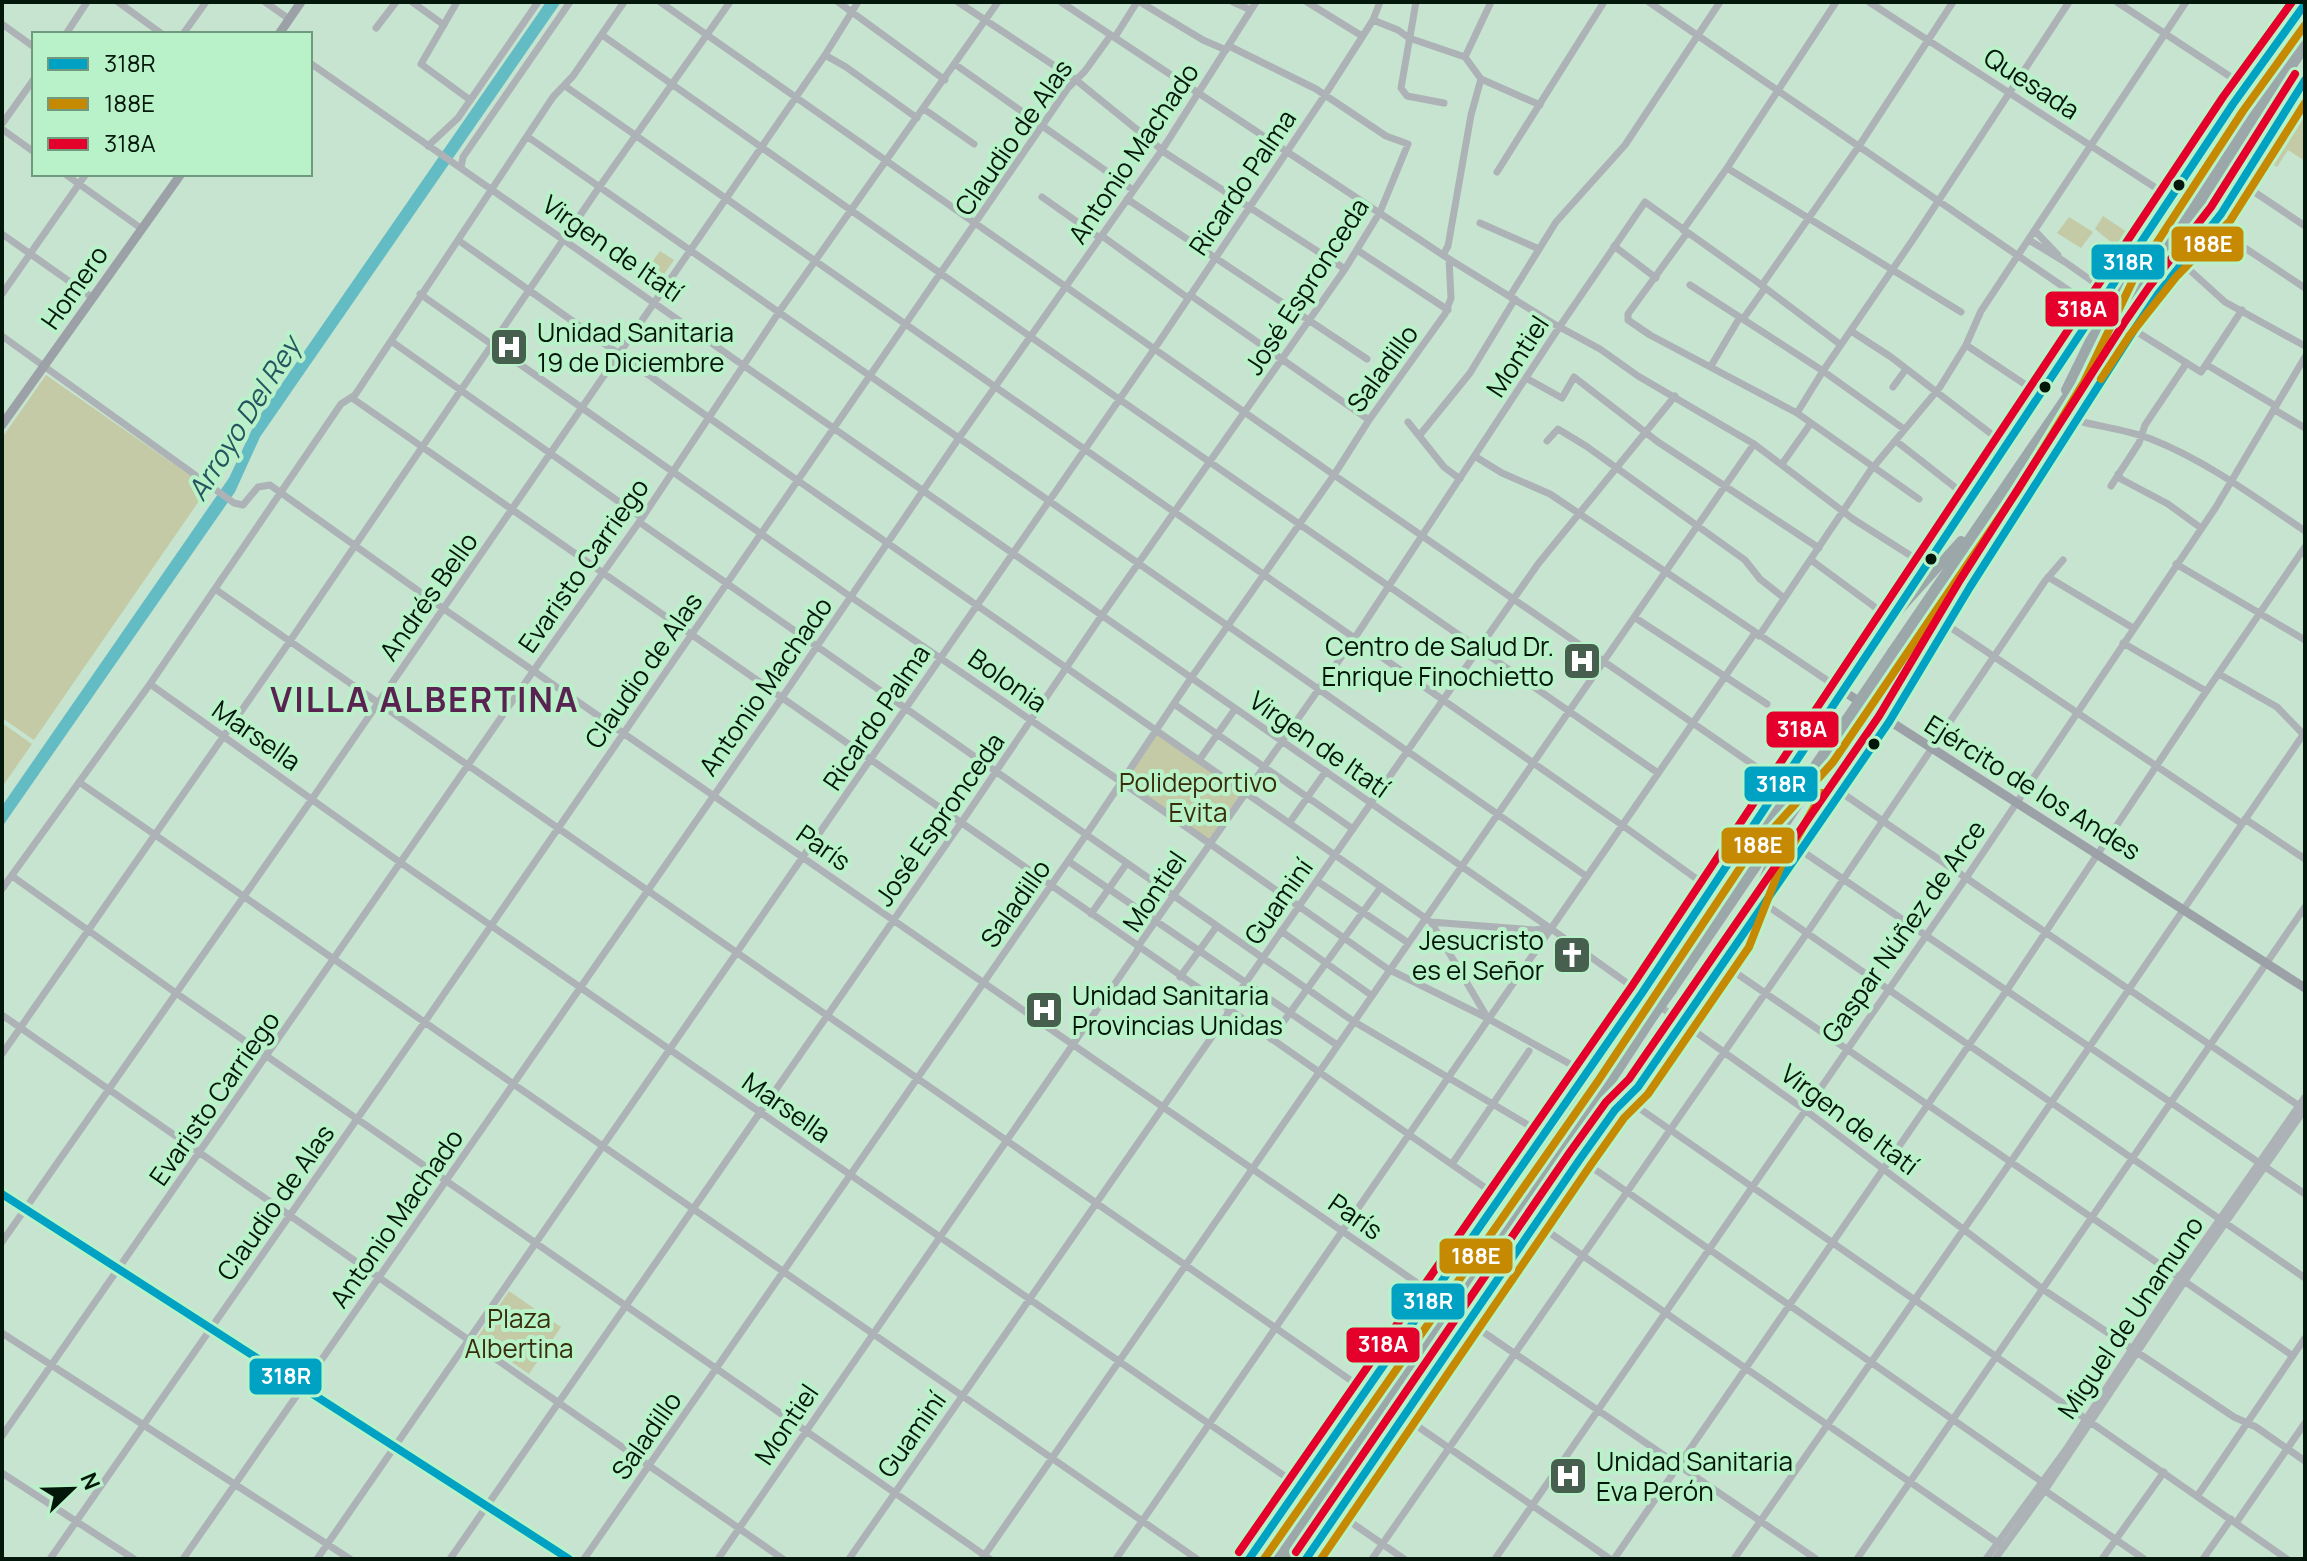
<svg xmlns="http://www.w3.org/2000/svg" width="2307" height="1561" viewBox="0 0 2307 1561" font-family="Manrope,sans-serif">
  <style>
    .green { fill: #c4caa6 }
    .water { fill: #63bbc4 }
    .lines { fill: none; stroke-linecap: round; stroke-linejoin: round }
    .minor { stroke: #acb2b6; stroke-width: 7 }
    .major { stroke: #9ba1a7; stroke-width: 9 }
    .highway { stroke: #9ca7aa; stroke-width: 10 }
    .highway-bridge { stroke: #9ca7aa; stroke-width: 10 }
    .bus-1-casing { stroke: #b9f1c9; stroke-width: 14 }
    .bus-2-casing { stroke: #b9f1c9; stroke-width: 14 }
    .bus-3-casing { stroke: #b9f1c9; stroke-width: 14 }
    .bus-1 { stroke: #00a2c4; stroke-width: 8 }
    .bus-2 { stroke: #c68902; stroke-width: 8 }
    .bus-3 { stroke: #e4002b; stroke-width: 8 }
    .bus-dot { fill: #03170a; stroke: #b9f1c9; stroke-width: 3 }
    .labels { text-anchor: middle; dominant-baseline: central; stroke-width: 8; stroke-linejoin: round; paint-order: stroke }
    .street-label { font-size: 26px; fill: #03170a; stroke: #b9f1c9 }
    .poi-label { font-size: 26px; fill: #03170a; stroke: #b9f1c9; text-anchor: start }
    .park-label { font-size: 26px; fill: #382e0a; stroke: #b9f1c9 }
    .water-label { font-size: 28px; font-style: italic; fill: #26555f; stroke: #b9f1c9 }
    .district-label { font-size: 34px; font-weight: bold; letter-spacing: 2px; fill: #582350; stroke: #b9f1c9 }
    .line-badge { stroke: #b9f1c9; stroke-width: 3 }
    .badge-label { font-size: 22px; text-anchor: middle; font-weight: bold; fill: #fff }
  </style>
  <rect width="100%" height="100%" fill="#c6e4cf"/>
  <!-- green -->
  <path class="green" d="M 2298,104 L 2305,108 L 2305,161 L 2288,150 L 2277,167 L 2262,158 L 2292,108 Z
    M 2103,216 L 2127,232 L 2117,247 L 2095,229 Z
    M 2069,217 L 2093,232 L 2081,248 L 2057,233 Z
    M 660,251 L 674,260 L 658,283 L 644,273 Z
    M 46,375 L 208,488 L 34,740 L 2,718 L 2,438 Z
    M 2,723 L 32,744 L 2,787 Z
    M 1157,729 L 1245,792 L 1210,844 L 1122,783 Z
    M 509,1291 L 561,1327 L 529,1374 L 477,1338 Z"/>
  <!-- water -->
  <path class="water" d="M 546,2 L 561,2 L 260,437 L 235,492 L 2,827 L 2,806 L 229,478 L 256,421 Z"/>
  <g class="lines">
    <!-- minor -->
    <path class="minor" d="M 118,2 L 162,34
      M 265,2 L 289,19
      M 412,2 L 444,25
      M 457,2 L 421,64 L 470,100
      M 660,2 L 1334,475 L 1781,784
      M 838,2 L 945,80
      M 958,2 L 1076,80 L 1167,154 L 1345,269
      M 1061,2 L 1449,259 L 1554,324 L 1600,349 L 1638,376 L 1754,444 L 1853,519 L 1927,566
      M 1140,2 L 1203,40 L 1226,50
      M 1233,2 L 1251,10
      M 1307,2 L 1362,36
      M 1416,2 L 1401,88 L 1407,96 L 1444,103
      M 1649,2 L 2097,310
      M 1869,2 L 2173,199
      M 2117,2 L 2246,87
      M 1373,20 L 1398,30 L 1409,38 L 1465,57 L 1481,79 L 1540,105
      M 2,24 L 34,47
      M 376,28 L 396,2
      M 66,34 L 87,2
      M 183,34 L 206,2
      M 602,35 L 1119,399 L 1658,773
      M 1115,37 L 1137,2
      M 825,55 L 846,67 L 917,118
      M 1465,57 L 1491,2
      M 310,63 L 1550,928 L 1805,1110 L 2044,1290 L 2234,1417 L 2256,1427 L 2305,1461
      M 956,65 L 1133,190
      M 565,86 L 1622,825 L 1712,890
      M 924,109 L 974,144
      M 2,124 L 34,79
      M 2,129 L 34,152
      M 528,137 L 1586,876
      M 428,146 L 458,118 L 538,2
      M 461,167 L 463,157 L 570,2
      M 1727,168 L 1961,312
      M 1497,172 L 1604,2
      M 65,174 L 142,229
      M 2241,183 L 2305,226
      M 1042,197 L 1100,238
      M 1127,199 L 1367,359
      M 1480,223 L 1539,249
      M 2212,226 L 2305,288
      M 1683,230 L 1727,168 L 1836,2
      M 2209,230 L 2305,80
      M 2035,231 L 2058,255
      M 1687,233 L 1628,314 L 1628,320 L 1650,335 L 1797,413 L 1919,499
      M 2,234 L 93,298
      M 1102,236 L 1188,298
      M 458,240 L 797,480 L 1431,922 L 1487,1017
      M 2029,240 L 2065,262 L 2109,293
      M 1614,246 L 1656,278
      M 1357,250 L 1448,310
      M 1443,255 L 1448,246 L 1471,115 L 1481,79
      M 2183,264 L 2225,302 L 2305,346
      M 2122,274 L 2233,104 L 2305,4
      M 1690,285 L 1823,371 L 1904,429
      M 1762,285 L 1859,146 L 1953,2
      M 2,294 L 86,174
      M 420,294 L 851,597 L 1155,805 L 1388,969 L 1487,1018 L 1588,1074
      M 1190,295 L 1369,420
      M 1510,296 L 1556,222 L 1625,145 L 1720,2
      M 1743,319 L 1765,288
      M 2134,330 L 2201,372 L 2242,310
      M 1851,331 L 1891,357 L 2007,446
      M 2,336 L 234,503 L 243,505 L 258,487 L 270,485 L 444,609 L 1433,1294
      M 391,341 L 642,518
      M 1966,345 L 2041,395
      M 2207,365 L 2276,406
      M 1711,366 L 1740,317
      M 1526,378 L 1562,398 L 1574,377 L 1658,442 L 1819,548
      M 1893,387 L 1906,369
      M 352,398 L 1500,1198
      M 2275,410 L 2305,428
      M 1797,413 L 1823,371 L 1914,238 L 2069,2
      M 2078,421 C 2102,427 2128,430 2151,439 C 2207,461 2256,498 2305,531
      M 1408,422 L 1444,467 L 1460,479
      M 1419,436 L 1470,373 L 1515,299
      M 1547,441 L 1558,429 L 1586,446 L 1745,560 L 1760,579 L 1784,598
      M 1896,441 L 1970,499
      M 1476,457 L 1502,473 L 1550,494 L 1843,691
      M 1782,464 L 1811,423
      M 2118,474 L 2121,479 L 2168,504 L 2201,528
      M 2111,486 L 2139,443 L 2145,425 L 2186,364
      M 639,522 L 1353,1021 L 1545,1135
      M 1811,560 L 1891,619
      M 2176,564 L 2305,640
      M 2048,577 L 2133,628
      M 215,589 L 1366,1391
      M 1906,596 L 2110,290
      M 1634,617 L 1767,704
      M 1947,625 L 2241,823
      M 1947,626 L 2158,294 L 2200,243
      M 1759,636 L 1870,471 L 1940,387 L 1966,345 L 1981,311 L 2186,2
      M 2123,643 L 2206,691
      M 2219,674 L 2277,707 L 2304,735
      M 150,684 L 401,863 L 1404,1559
      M 1174,704 L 1353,829
      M 1200,759 L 1235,709
      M 79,782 L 1197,1559
      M 1842,793 L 2305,1110
      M 2245,819 L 2305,859
      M 1290,822 L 1326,771
      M 1746,836 L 1893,616
      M 1802,851 L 2305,1194
      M 1068,861 L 1337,1045
      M 12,876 L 176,993 L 990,1559
      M 1317,881 L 1407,942
      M 2,889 L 150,684 L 341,404 L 355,395 L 553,97 L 573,76 L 624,2
      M 1765,904 L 2305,1278
      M 1091,914 L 1127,863
      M 1431,922 L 1534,930 L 1550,928
      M 1281,931 L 1371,995
      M 1723,964 L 2293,1356
      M 1180,977 L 1217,926
      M 2,1015 L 783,1559
      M 1271,1039 L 1381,887
      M 2,1054 L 290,641 L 600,186 L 730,2
      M 1646,1074 L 1802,851 L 1889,722 L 1933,651
      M 1578,1088 L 1738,850
      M 1626,1099 L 2287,1559
      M 1580,1159 L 2048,1486
      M 1452,1164 L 1529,1051
      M 1537,1224 L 2004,1547
      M 2,1242 L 312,799 L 825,55 L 858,2
      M 1470,1323 L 1816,1559
      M 2,1333 L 350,1559
      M 1385,1364 L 1559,1115
      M 1404,1417 L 1610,1559
      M 1392,1433 L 1617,1107
      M 2,1436 L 534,670 L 642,518 L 779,312 L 998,2
      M 2,1473 L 134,1559
      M 2044,1490 L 2144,1559
      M 2198,1495 L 2305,1338
      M 2236,1523 L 2305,1423
      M 50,1559 L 424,1023 L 1068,88 L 1085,71 L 1111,35
      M 183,1559 L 781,699 L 959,438 L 1162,150 L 1256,2
      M 317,1559 L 1155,348 L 1325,95 L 1373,20 L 1380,2
      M 450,1559 L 961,823 L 1102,615 L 1345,269 L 1380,212 L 1408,144 L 1386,136 L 1316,89 L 1229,46
      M 584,1559 L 1086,835 L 1191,678 L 1334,475 L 1369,420 L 1445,314 L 1451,298 L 1449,259
      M 718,1559 L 1136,953 L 1141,942 L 1354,639 L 1560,326 L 1645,202 L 1756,281 L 1841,345
      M 849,1559 L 1227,1015 L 1230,1005 L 1538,564 L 1675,396
      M 982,1559 C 1240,1188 1495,815 1754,444
      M 1116,1559 L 1755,633
      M 1249,1559 L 1369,1387
      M 1306,1559 L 1371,1462
      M 1372,1559 L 1807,933 L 2045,581 L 2063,560
      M 1495,1559 L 1966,878 L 2216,507 L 2305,357
      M 1614,1559 L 2007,990 L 2199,702 L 2305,547
      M 1734,1559 L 2010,1163 L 2305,732
      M 1857,1559 L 2305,907
      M 1986,1559 L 2067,1448 L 2178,1279 L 2305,1097
      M 1995,1559 L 2045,1490 L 2184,1282 L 2305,1109
      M 2102,1559 L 2164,1472
      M 2203,1559 L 2231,1519"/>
    <!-- major -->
    <path class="major" d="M 279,34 L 301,2
      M 2,425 L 181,174
      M 1843,691 L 2305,988
      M 2,1194 L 569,1559"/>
    <!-- highway -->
    <path class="highway" d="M 2159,279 L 2212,226
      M 2104,339 L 2305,28
      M 2066,390 L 2125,270
      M 1891,619 L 1961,541
      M 1892,652 L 2074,386
      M 1933,652 L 1946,617 L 1977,552
      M 1865,706 L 2002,507 L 2305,46
      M 1736,852 L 1788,796
      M 1739,940 L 1778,846
      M 1665,987 L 1827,748
      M 1672,990 L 1835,750
      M 1541,1159 L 1579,1086
      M 1553,1178 L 1616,1102 L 1647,1073
      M 1366,1391 L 1451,1296
      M 1370,1464 L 1407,1399
      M 1326,1489 L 1621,1052
      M 1333,1495 L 1456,1317 L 1654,1015
      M 1277,1559 L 1312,1510
      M 1289,1559 L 1320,1515"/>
    <!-- highway-bridge -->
    <path class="highway-bridge" d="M 1827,748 L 1892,652
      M 1835,750 L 1865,706
      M 1649,1010 L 1665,987
      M 1654,1015 L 1672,990
      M 1312,1510 L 1326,1489
      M 1320,1515 L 1333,1495"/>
    <!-- bus-1 casing -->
    <g class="bus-1-casing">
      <path id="bus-1" d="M 2,1194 L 569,1559
        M 1249,1559 L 1642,993 L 2233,104 L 2305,4
        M 1306,1559 L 1580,1159 L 1615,1110 L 1638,1087 L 1889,722 L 1970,587 L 2134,330 L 2158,294 L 2221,214 L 2305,80"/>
    </g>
    <!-- bus-2 casing -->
    <g class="bus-2-casing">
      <path id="bus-2" d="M 2101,379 L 2130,335 L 2176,277 L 2230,221 L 2305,103
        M 1264,1559 L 1598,1081 L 1746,859 L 1833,762 L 2018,490 L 2084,382 L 2135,276 L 2243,111 L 2305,25
        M 1321,1559 L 1590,1166 L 1624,1118 L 1648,1094 L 1749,947 L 1780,868 L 1822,793"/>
    </g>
    <!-- bus-3 casing -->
    <g class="bus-3-casing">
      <path id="bus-3" d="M 1239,1552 L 1632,986 L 2223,97 L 2292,2
        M 1296,1552 L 1570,1152 L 1606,1102 L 1629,1079 L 1879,716 L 1960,580 L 2124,323 L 2149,287 L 2211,207 L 2295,74"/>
    </g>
    <!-- bus-1 -->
    <use href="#bus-1" class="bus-1"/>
    <!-- bus-2 -->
    <use href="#bus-2" class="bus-2"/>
    <!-- bus-3 -->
    <use href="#bus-3" class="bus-3"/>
  </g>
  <!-- icons -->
  <defs>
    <g id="hospital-square" transform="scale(2)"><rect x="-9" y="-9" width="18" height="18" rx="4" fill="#475f4f" stroke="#b9f1c9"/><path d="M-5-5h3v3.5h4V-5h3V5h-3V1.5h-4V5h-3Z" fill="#fff"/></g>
    <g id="church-square" transform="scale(2)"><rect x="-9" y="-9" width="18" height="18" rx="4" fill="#475f4f" stroke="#b9f1c9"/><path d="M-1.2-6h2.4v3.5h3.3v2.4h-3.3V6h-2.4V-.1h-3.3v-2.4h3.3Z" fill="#fff"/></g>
  </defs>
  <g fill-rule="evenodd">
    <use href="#hospital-square" x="509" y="347"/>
    <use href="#hospital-square" x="1582" y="661"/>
    <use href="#church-square" x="1572" y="955"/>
    <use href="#hospital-square" x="1044" y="1010"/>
    <use href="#hospital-square" x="1568" y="1476"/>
  </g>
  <!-- markers -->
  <g class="bus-dot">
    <circle cx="2179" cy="185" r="7"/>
    <circle cx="2045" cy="387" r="7"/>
    <circle cx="1931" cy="559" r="7"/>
    <circle cx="1874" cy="744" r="7"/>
  </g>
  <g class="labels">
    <!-- street labels -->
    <g class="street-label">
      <text transform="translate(2032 83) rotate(33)">Quesada</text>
      <text transform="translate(1013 137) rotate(-55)">Claudio de Alas</text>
      <text transform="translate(1133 153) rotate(-56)">Antonio Machado</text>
      <text transform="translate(1242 182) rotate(-56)">Ricardo Palma</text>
      <text transform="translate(613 248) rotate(35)">Virgen de Itatí</text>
      <text transform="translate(1306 286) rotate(-57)">José Espronceda</text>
      <text transform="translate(74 287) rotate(-55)">Homero</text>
      <text transform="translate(1517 356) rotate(-57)">Montiel</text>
      <text transform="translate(1382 368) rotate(-54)">Saladillo</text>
      <text transform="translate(583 565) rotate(-55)">Evaristo Carriego</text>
      <text transform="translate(428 596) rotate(-55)">Andrés Bello</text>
      <text transform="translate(643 670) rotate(-55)">Claudio de Alas</text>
      <text transform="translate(1008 680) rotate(35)">Bolonia</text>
      <text transform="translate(765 686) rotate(-55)">Antonio Machado</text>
      <text transform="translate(876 717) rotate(-56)">Ricardo Palma</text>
      <text transform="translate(257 735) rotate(35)">Marsella</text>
      <text transform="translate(1320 744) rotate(35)">Virgen de Itatí</text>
      <text transform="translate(2033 787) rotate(32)">Ejército de los Andes</text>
      <text transform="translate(939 819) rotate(-55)">José Espronceda</text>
      <text transform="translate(824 847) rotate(35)">París</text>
      <text transform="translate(1154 891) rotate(-56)">Montiel</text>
      <text transform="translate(1278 901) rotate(-55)">Guaminí</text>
      <text transform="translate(1015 903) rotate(-55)">Saladillo</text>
      <text transform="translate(1903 931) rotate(-55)">Gaspar Núñez de Arce</text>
      <text transform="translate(214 1098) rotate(-55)">Evaristo Carriego</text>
      <text transform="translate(787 1107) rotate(35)">Marsella</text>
      <text transform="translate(1850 1119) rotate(37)">Virgen de Itatí</text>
      <text transform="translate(275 1202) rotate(-55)">Claudio de Alas</text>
      <text transform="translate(1356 1216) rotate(35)">París</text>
      <text transform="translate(396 1218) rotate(-55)">Antonio Machado</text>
      <text transform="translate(2130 1317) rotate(-56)">Miguel de Unamuno</text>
      <text transform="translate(786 1424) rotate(-56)">Montiel</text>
      <text transform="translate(911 1434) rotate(-55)">Guaminí</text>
      <text transform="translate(646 1435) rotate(-55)">Saladillo</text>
    </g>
    <!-- poi labels -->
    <g class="poi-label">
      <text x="537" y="332">Unidad Sanitaria<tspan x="537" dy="30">19 de Diciembre</tspan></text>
      <text x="1554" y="646" text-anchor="end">Centro de Salud Dr.<tspan x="1554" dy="30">Enrique Finochietto</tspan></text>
      <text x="1544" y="940" text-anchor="end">Jesucristo<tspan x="1544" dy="30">es el Señor</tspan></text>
      <text x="1072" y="995">Unidad Sanitaria<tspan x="1072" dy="30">Provincias Unidas</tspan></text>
      <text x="1596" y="1461">Unidad Sanitaria<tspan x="1596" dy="30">Eva Perón</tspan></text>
    </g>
    <!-- park labels -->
    <g class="park-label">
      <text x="1198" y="782">Polideportivo<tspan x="1198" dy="30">Evita</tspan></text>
      <text x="519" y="1318">Plaza<tspan x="519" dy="30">Albertina</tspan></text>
    </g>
    <!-- water labels -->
    <g class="water-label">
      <text transform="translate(243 418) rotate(-58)">Arroyo Del Rey</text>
    </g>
    <!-- district labels -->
    <g class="district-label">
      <text x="425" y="699">VILLA ALBERTINA</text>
    </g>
  </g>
  <g class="line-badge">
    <rect x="2170" y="225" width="75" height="38" rx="8" fill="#c68902"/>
    <rect x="2090" y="243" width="76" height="38" rx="8" fill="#00a2c4"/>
    <rect x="2044" y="290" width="76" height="38" rx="8" fill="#e4002b"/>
    <rect x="1765" y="710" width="75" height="39" rx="8" fill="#e4002b"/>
    <rect x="1743" y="765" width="76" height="38" rx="8" fill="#00a2c4"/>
    <rect x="1720" y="826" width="76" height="39" rx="8" fill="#c68902"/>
    <rect x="1438" y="1237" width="76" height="38" rx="8" fill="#c68902"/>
    <rect x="1390" y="1282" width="76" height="39" rx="8" fill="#00a2c4"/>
    <rect x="1345" y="1326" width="76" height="38" rx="8" fill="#e4002b"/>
    <rect x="248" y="1357" width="75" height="39" rx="8" fill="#00a2c4"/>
  </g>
  <g class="badge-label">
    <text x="2208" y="252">188E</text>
    <text x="2128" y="270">318R</text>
    <text x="2082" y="317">318A</text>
    <text x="1802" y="737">318A</text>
    <text x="1781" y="792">318R</text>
    <text x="1758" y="853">188E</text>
    <text x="1476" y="1264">188E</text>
    <text x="1428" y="1309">318R</text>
    <text x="1383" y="1352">318A</text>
    <text x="286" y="1384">318R</text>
  </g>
  <!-- border -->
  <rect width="2307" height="1561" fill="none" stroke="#03170a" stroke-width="8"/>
  <!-- legend -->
  <rect x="32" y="32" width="280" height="144" fill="#b9f1c9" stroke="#709a7d" stroke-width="2"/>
  <rect x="48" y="58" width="40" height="12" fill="#00a2c4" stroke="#709a7d" stroke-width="2"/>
  <text x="104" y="72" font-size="24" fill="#03170a">318R</text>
  <rect x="48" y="98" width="40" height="12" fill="#c68902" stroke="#709a7d" stroke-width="2"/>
  <text x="104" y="112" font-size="24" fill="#03170a">188E</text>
  <rect x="48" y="138" width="40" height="12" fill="#e4002b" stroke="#709a7d" stroke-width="2"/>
  <text x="104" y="152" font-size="24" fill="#03170a">318A</text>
  <!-- north arrow -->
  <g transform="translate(72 1489) rotate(67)" stroke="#b9f1c9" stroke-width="6" paint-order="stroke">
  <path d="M0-6L14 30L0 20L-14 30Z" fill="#03170a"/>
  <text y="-12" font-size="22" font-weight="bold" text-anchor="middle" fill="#03170a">N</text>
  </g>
</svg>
